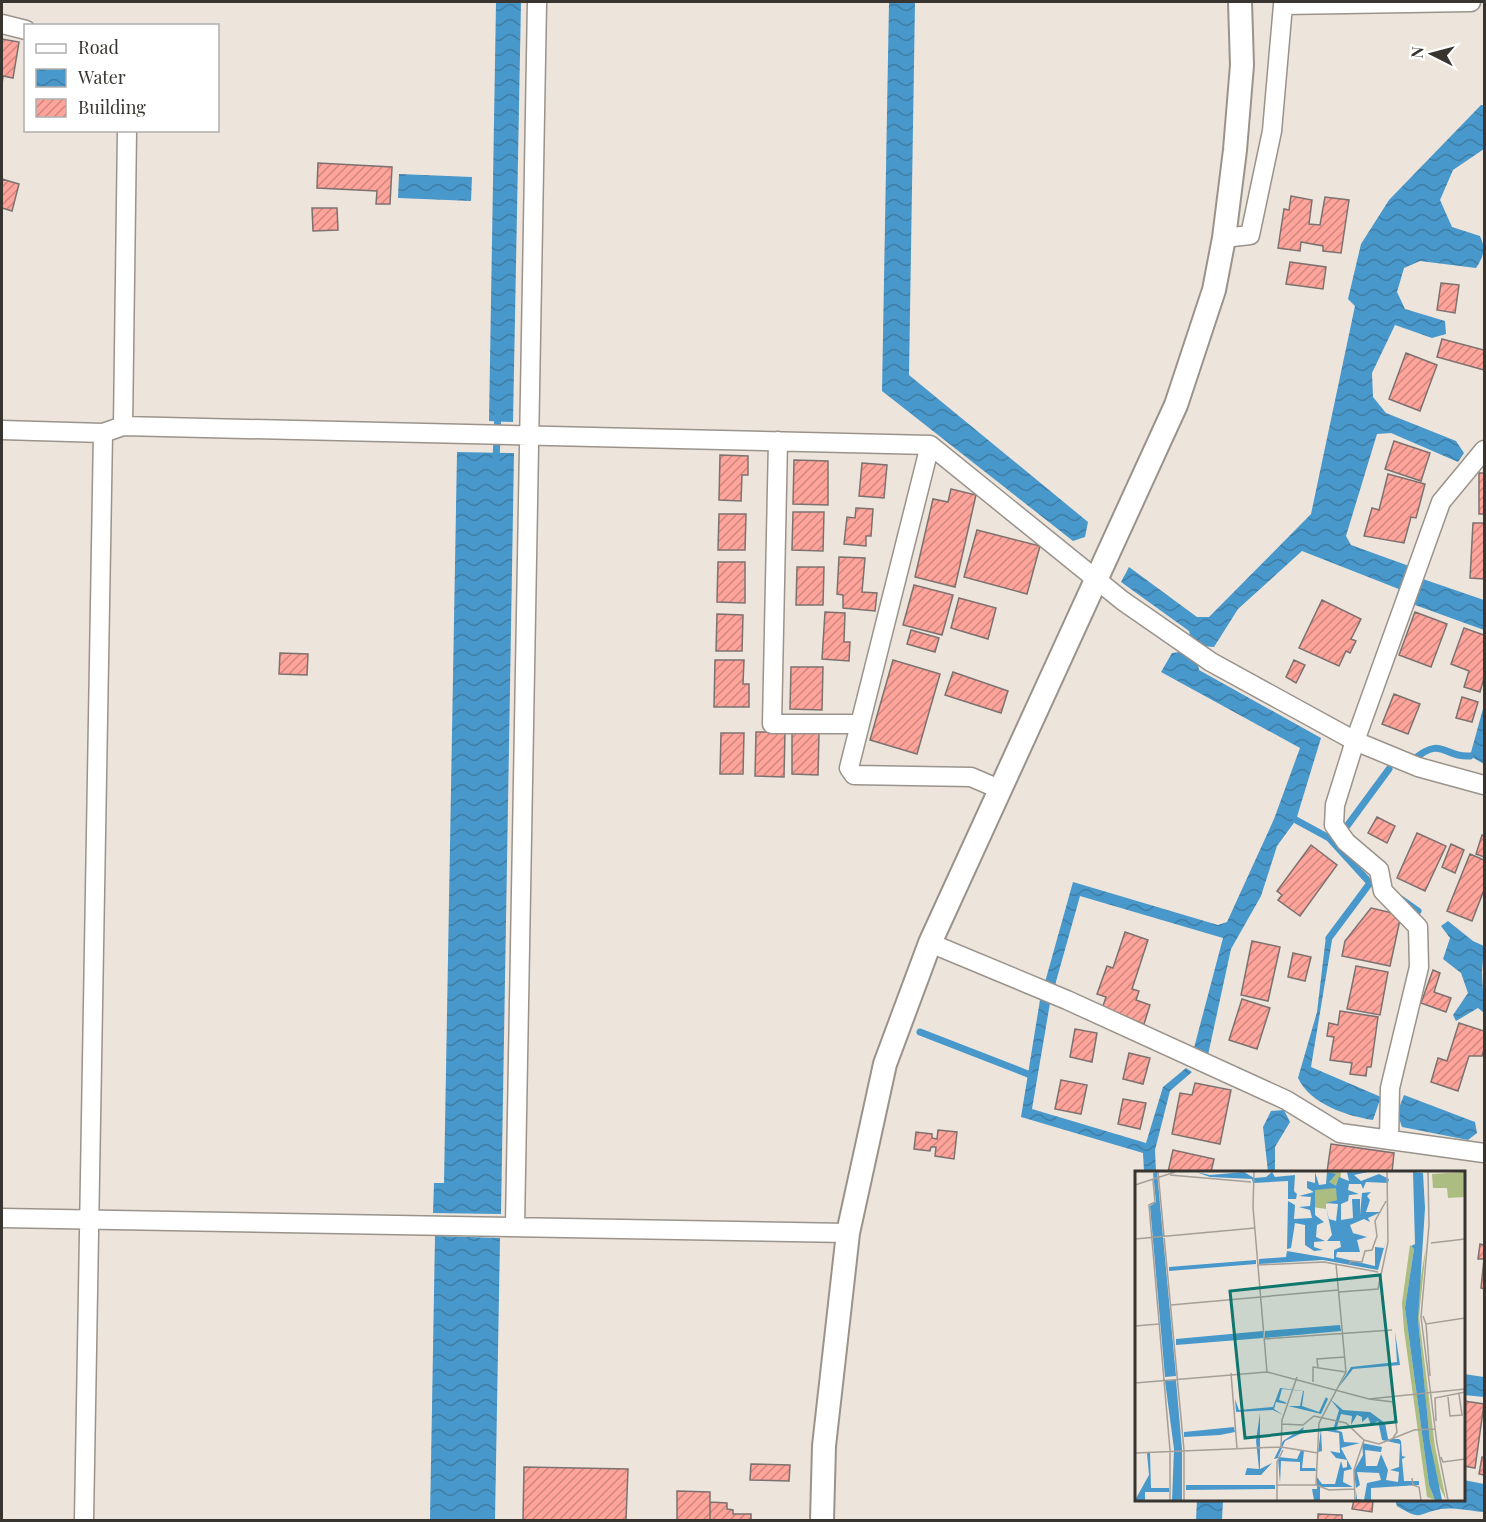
<svg xmlns="http://www.w3.org/2000/svg" width="1486" height="1522" viewBox="0 0 1486 1522" font-family="'Playfair Display',serif">
  <style>
    .water { fill: url(#water-waves) }
    .lines { fill: none; stroke-linecap: round; stroke-linejoin: round }
    .stream { stroke: #4998cb; stroke-width: 7 }
    .building { fill: url(#building-hatch); stroke: #7d7170; stroke-width: 1.5 }
    .minor-casing { stroke: #9a938b; stroke-width: 21 }
    .tertiary-casing { stroke: #9a938b; stroke-width: 26 }
    .minor { stroke: #fff; stroke-width: 18 }
    .tertiary { stroke: #fff; stroke-width: 22 }
    .inset-road { fill: none; stroke: #a59f98; stroke-width: 1.5 }
    .view { fill: #0f766e; fill-opacity: 0.15; stroke: #0f766e; stroke-width: 3 }
    .inset-edge { fill: none; stroke: #383531; stroke-width: 3 }
  </style>
  <defs>
    <pattern id="water-waves" width="16" height="10" patternUnits="userSpaceOnUse" patternTransform="scale(1.5)"><rect width="16" height="10" fill="#4998cb"/><path d="M0 5q4-4 8 0t8 0" fill="none" stroke="#3e7da5"/></pattern>
    <pattern id="building-hatch" width="6" height="6" patternUnits="userSpaceOnUse" patternTransform="scale(1.5)"><rect width="6" height="6" fill="#ffa49a"/><path d="M-1 1l2-2M0 6l6-6M5 7l2-2" fill="none" stroke="#cf867e"/></pattern>
  </defs>
  <rect width="100%" height="100%" fill="#ede5dc"/>
  <!-- water -->
  <path class="water" d="M 496,2 L 521,2 L 513,422 L 489,421 Z
    M 889,2 L 915,2 L 909,375 L 1088,522 L 1085,537 L 1073,541 L 882,391 Z
    M 1481,105 L 1484,105 L 1484,149 L 1453,170 L 1440,200 L 1452,227 L 1480,236 C 1486,249 1484,256 1476,268 L 1420,261 L 1404,268 L 1397,292 L 1405,309 L 1445,321 L 1446,334 L 1432,338 L 1395,325 L 1372,373 L 1373,397 L 1386,413 L 1456,441 L 1464,453 L 1458,462 L 1391,433 L 1377,434 L 1346,536 L 1351,545 L 1409,566 L 1420,578 L 1484,600 L 1484,630 L 1415,605 L 1414,595 L 1302,551 L 1238,609 L 1214,647 L 1202,646 L 1191,638 L 1189,631 L 1121,582 L 1129,567 L 1197,617 L 1209,617 L 1311,514 L 1355,306 L 1348,299 L 1361,244 L 1389,200 Z
    M 399,174 L 472,177 L 471,201 L 398,198 Z
    M 457,452 L 514,453 L 501,1214 L 433,1213 L 434,1183 L 444,1183 Z
    M 1180,652 L 1198,663 L 1199,670 L 1321,738 L 1296,820 L 1277,846 L 1261,896 L 1231,949 L 1208,1055 L 1194,1048 L 1223,938 L 1080,896 L 1050,1003 L 1032,1109 L 1146,1143 L 1163,1087 L 1186,1068 L 1192,1072 L 1170,1091 L 1155,1150 L 1156,1172 L 1144,1172 L 1143,1153 L 1021,1117 L 1040,1000 L 1073,882 L 1218,925 L 1227,922 L 1274,819 L 1300,748 L 1161,672 L 1172,653 Z
    M 1484,705 L 1484,764 L 1470,756 Z
    M 1448,921 L 1473,941 L 1484,946 L 1482,972 L 1484,1013 L 1478,1008 L 1456,1021 L 1453,1015 L 1468,993 L 1461,973 L 1443,959 L 1450,938 L 1441,926 Z
    M 1326,936 L 1332,940 L 1311,1067 L 1381,1097 L 1373,1120 C 1347,1116 1310,1104 1298,1078 L 1317,1012 Z
    M 1404,1095 L 1475,1122 L 1477,1133 L 1468,1140 L 1402,1127 L 1397,1113 Z
    M 1284,1110 L 1290,1122 L 1275,1147 L 1275,1172 L 1268,1172 L 1263,1127 L 1271,1111 Z
    M 435,1236 L 500,1238 L 495,1520 L 430,1520 Z
    M 1464,1374 L 1484,1377 L 1484,1397 L 1464,1395 Z
    M 1464,1480 L 1484,1484 L 1484,1512 C 1471,1511 1454,1507 1441,1509 C 1417,1513 1423,1522 1397,1506 L 1395,1500 L 1464,1500 Z
    M 1197,1500 L 1223,1500 L 1222,1520 L 1196,1520 Z"/>
  <g class="lines">
    <!-- stream -->
    <path class="stream" d="M 496,461 L 498,412
      M 1413,760 C 1443,735 1443,758 1470,756
      M 1296,820 L 1329,838 L 1370,883 L 1329,938
      M 1347,826 L 1389,769
      M 1401,899 L 1418,911
      M 920,1032 L 1028,1074"/>
  </g>
  <!-- building -->
  <path class="building" d="M 2,39 L 19,42 L 13,78 L 3,76 L 2,85 Z
    M 318,163 L 392,167 L 390,204 L 376,204 L 377,191 L 317,188 Z
    M 2,179 L 19,184 L 12,211 L 2,208 Z
    M 1291,196 L 1312,200 L 1309,224 L 1320,225 L 1325,197 L 1349,200 L 1341,253 L 1323,251 L 1323,246 L 1301,242 L 1300,251 L 1278,248 L 1284,209 L 1289,210 Z
    M 312,208 L 337,208 L 338,230 L 313,231 Z
    M 1290,262 L 1326,267 L 1323,289 L 1286,284 Z
    M 1441,283 L 1459,285 L 1455,313 L 1437,310 Z
    M 1442,339 L 1484,350 L 1484,370 L 1437,357 Z
    M 1406,353 L 1437,365 L 1420,411 L 1389,399 Z
    M 1394,441 L 1430,453 L 1421,481 L 1385,469 Z
    M 720,455 L 748,456 L 748,475 L 742,475 L 741,501 L 719,500 Z
    M 794,460 L 828,461 L 828,505 L 793,504 Z
    M 862,463 L 887,465 L 884,498 L 859,496 Z
    M 1479,473 L 1484,473 L 1484,514 L 1479,514 Z
    M 1388,474 L 1425,484 L 1416,518 L 1411,517 L 1404,543 L 1364,536 L 1372,508 L 1379,510 Z
    M 951,489 L 976,495 L 955,587 L 915,577 L 933,499 L 948,502 Z
    M 856,508 L 873,509 L 871,536 L 866,536 L 866,546 L 844,544 L 847,517 L 855,518 Z
    M 793,512 L 824,512 L 823,551 L 792,550 Z
    M 719,514 L 746,514 L 745,550 L 718,550 Z
    M 1473,523 L 1484,523 L 1484,579 L 1470,578 Z
    M 977,530 L 1040,546 L 1027,594 L 964,577 Z
    M 839,557 L 865,558 L 862,592 L 877,593 L 875,611 L 843,608 L 843,595 L 837,594 Z
    M 718,562 L 745,562 L 745,603 L 717,602 Z
    M 797,567 L 824,567 L 823,605 L 796,605 Z
    M 914,585 L 953,595 L 942,635 L 903,625 Z
    M 959,598 L 996,608 L 988,639 L 951,628 Z
    M 1322,600 L 1361,619 L 1351,639 L 1356,641 L 1350,653 L 1346,651 L 1339,666 L 1299,648 Z
    M 825,612 L 845,613 L 844,642 L 850,642 L 849,661 L 822,659 Z
    M 1415,612 L 1447,624 L 1431,667 L 1399,655 Z
    M 717,614 L 743,615 L 742,651 L 716,651 Z
    M 1464,628 L 1484,635 L 1484,678 L 1480,692 L 1464,687 L 1469,671 L 1451,664 Z
    M 911,630 L 939,638 L 935,652 L 907,644 Z
    M 280,653 L 308,654 L 307,675 L 279,674 Z
    M 715,660 L 744,660 L 743,684 L 749,684 L 749,707 L 714,707 Z
    M 893,660 L 940,674 L 917,754 L 870,740 Z
    M 1294,660 L 1305,665 L 1296,683 L 1286,677 Z
    M 791,667 L 823,667 L 822,710 L 790,709 Z
    M 953,672 L 1008,691 L 1001,713 L 945,695 Z
    M 1394,694 L 1420,704 L 1408,734 L 1382,724 Z
    M 1462,697 L 1478,702 L 1472,722 L 1456,718 Z
    M 756,732 L 785,732 L 784,777 L 755,776 Z
    M 792,732 L 819,733 L 818,775 L 792,774 Z
    M 721,733 L 744,733 L 743,774 L 720,774 Z
    M 1377,817 L 1395,826 L 1387,843 L 1368,833 Z
    M 1417,833 L 1446,846 L 1425,891 L 1397,878 Z
    M 1482,835 L 1484,836 L 1484,857 L 1476,854 Z
    M 1451,844 L 1464,850 L 1455,873 L 1442,867 Z
    M 1311,845 L 1337,865 L 1300,916 L 1278,900 L 1282,895 L 1277,891 Z
    M 1470,854 L 1484,860 L 1484,890 L 1472,921 L 1447,911 Z
    M 1371,908 L 1401,915 L 1390,966 L 1342,956 L 1345,941 Z
    M 1125,932 L 1148,940 L 1132,989 L 1139,991 L 1136,1000 L 1150,1005 L 1144,1024 L 1102,1009 L 1106,997 L 1097,994 L 1107,966 L 1113,968 Z
    M 1252,941 L 1280,947 L 1268,1001 L 1241,995 Z
    M 1293,953 L 1311,957 L 1305,981 L 1288,977 Z
    M 1356,966 L 1388,972 L 1380,1015 L 1347,1009 Z
    M 1433,970 L 1440,973 L 1434,992 L 1451,998 L 1446,1012 L 1421,1003 Z
    M 1242,999 L 1270,1008 L 1257,1049 L 1229,1040 Z
    M 1340,1011 L 1378,1017 L 1371,1067 L 1367,1067 L 1366,1076 L 1350,1074 L 1352,1063 L 1330,1060 L 1334,1037 L 1327,1036 L 1329,1023 L 1338,1025 Z
    M 1459,1023 L 1484,1031 L 1484,1049 L 1482,1056 L 1469,1056 L 1458,1091 L 1431,1082 L 1438,1058 L 1447,1061 Z
    M 1075,1029 L 1097,1033 L 1092,1062 L 1070,1057 Z
    M 1129,1053 L 1150,1058 L 1143,1084 L 1123,1079 Z
    M 1061,1080 L 1087,1085 L 1081,1114 L 1055,1109 Z
    M 1195,1083 L 1231,1090 L 1220,1144 L 1172,1134 L 1180,1093 L 1192,1095 Z
    M 1123,1099 L 1146,1103 L 1140,1129 L 1118,1124 Z
    M 938,1130 L 957,1132 L 954,1159 L 935,1156 L 936,1147 L 931,1147 L 930,1151 L 914,1149 L 916,1132 L 932,1134 L 932,1138 L 937,1139 Z
    M 1331,1144 L 1394,1153 L 1392,1172 L 1327,1172 Z
    M 1173,1150 L 1214,1159 L 1211,1172 L 1168,1172 Z
    M 1480,1244 L 1484,1245 L 1484,1289 L 1481,1288 L 1484,1259 L 1478,1259 Z
    M 1464,1401 L 1484,1404 L 1475,1468 L 1464,1466 Z
    M 1482,1457 L 1484,1458 L 1484,1475 L 1479,1474 Z
    M 751,1464 L 790,1465 L 789,1481 L 750,1480 Z
    M 524,1467 L 628,1469 L 626,1520 L 523,1520 Z
    M 677,1491 L 710,1492 L 710,1520 L 677,1520 Z
    M 1354,1500 L 1373,1500 L 1372,1512 L 1352,1509 Z
    M 710,1502 L 727,1503 L 727,1509 L 733,1510 L 733,1514 L 751,1514 L 751,1520 L 710,1520 Z
    M 1318,1514 L 1342,1515 L 1342,1520 L 1318,1520 Z"/>
  <g class="lines">
    <!-- minor casing -->
    <g class="minor-casing">
      <path id="minor" d="M 2,24 L 26,30
        M 1224,238 L 1250,235 L 1272,131 L 1283,5 L 1471,2
        M 123,426 L 127,130
        M 2,430 L 103,433 L 123,426 L 930,445 L 1123,601 L 1211,662 L 1355,741 L 1418,767 L 1484,785
        M 778,441 L 772,724 L 860,724
        M 930,445 L 849,768 L 854,775 L 971,777 L 999,789
        M 930,943 L 1067,1000 L 1286,1100 L 1340,1133 L 1484,1153
        M 1389,1140 L 1390,1088 L 1419,967 L 1418,927 L 1383,891 L 1379,870 L 1346,842 L 1334,825 L 1335,805 L 1355,741 L 1441,502 L 1484,450
        M 2,1218 L 848,1233
        M 515,1226 L 537,2
        M 84,1520 L 103,433"/>
    </g>
    <!-- tertiary casing -->
    <g class="tertiary-casing">
      <path id="tertiary" d="M 822,1520 L 824,1446 L 848,1233 L 885,1064 L 930,943 L 1176,405 L 1214,290 L 1224,238 L 1235,150 L 1242,65 L 1240,2"/>
    </g>
    <!-- minor -->
    <use href="#minor" class="minor"/>
    <!-- tertiary -->
    <use href="#tertiary" class="tertiary"/>
  </g>
  <!-- overview -->
  <g transform="translate(1135 1171)">
    <rect width="330" height="330" fill="#ede5dc"/>
    <path d="M 275,74 L 279,78 L 270,137 L 294,314 L 300,329 L 292,326 L 269,159 L 267,132 ZM 291,76 L 284,146 L 300,276 L 311,329 L 303,313 L 295,271 L 283,148 L 282,127 Z" fill="#abbd81"/>
    <path d="M 193,1 L 206,1 L 204,28 L 191,33 L 191,38 L 177,36 L 178,18 L 192,18 Z" fill="#abbd81"/>
    <path d="M 330,1 L 330,26 L 313,27 L 312,17 L 298,17 L 297,3 Z" fill="#abbd81"/>
    <path d="M 22,1 L 41,205 L 30,206 L 15,35 L 21,31 L 18,2 ZM 61,1 L 75,4 L 109,1 L 119,7 L 131,6 L 137,1 L 140,6 L 160,4 L 159,20 L 162,23 L 161,28 L 153,28 L 153,10 L 118,12 L 117,8 L 75,6 ZM 180,1 L 184,14 L 191,13 L 192,1 L 201,3 L 194,11 L 201,15 L 204,6 L 214,10 L 212,1 L 233,1 L 219,4 L 226,10 L 244,3 L 254,8 L 253,12 L 231,11 L 228,18 L 226,13 L 214,13 L 213,19 L 224,23 L 214,24 L 213,30 L 206,33 L 206,49 L 218,47 L 217,28 L 225,28 L 225,44 L 227,22 L 236,21 L 232,25 L 235,29 L 231,41 L 246,41 L 233,47 L 235,51 L 229,48 L 215,54 L 218,62 L 232,66 L 222,69 L 225,81 L 202,81 L 201,86 L 240,95 L 240,76 L 249,77 L 251,69 L 243,99 L 188,89 L 124,93 L 124,88 L 151,86 L 152,80 L 199,88 L 199,79 L 206,76 L 205,70 L 192,70 L 197,64 L 191,36 L 194,48 L 201,50 L 203,33 L 191,32 L 202,29 L 201,17 L 180,19 L 180,44 L 189,51 L 182,54 L 181,66 L 190,70 L 179,71 L 179,76 L 188,79 L 179,80 L 170,74 L 170,54 L 160,52 L 156,77 L 152,78 L 153,30 L 160,34 L 159,48 L 177,47 L 175,39 L 164,36 L 175,35 L 176,26 L 164,25 L 179,21 L 172,17 L 172,10 L 180,12 ZM 278,1 L 288,2 L 290,37 L 283,148 L 295,271 L 307,329 L 300,329 L 294,314 L 270,137 L 279,78 L 276,75 L 280,73 ZM 121,89 L 121,93 L 34,100 L 34,96 ZM 205,154 L 206,160 L 130,167 L 130,160 ZM 128,160 L 128,167 L 41,174 L 41,168 ZM 260,161 L 265,194 L 218,198 L 203,217 L 216,196 L 262,191 ZM 41,209 L 47,278 L 47,329 L 37,329 L 39,278 L 30,210 ZM 145,217 L 169,220 L 167,235 L 184,241 L 191,226 L 193,228 L 186,243 L 178,241 L 153,235 L 165,235 L 168,220 L 147,218 L 144,229 L 150,231 L 152,233 L 141,231 L 139,238 L 148,244 L 138,239 L 101,241 L 100,228 L 104,239 L 138,236 ZM 195,228 L 208,239 L 235,241 L 250,252 L 253,268 L 264,268 L 266,270 L 267,285 L 271,286 L 267,288 L 269,310 L 284,310 L 284,314 L 236,317 L 236,329 L 221,329 L 221,320 L 222,328 L 229,329 L 232,312 L 246,309 L 244,302 L 222,301 L 225,314 L 221,317 L 219,300 L 228,284 L 227,272 L 247,276 L 246,281 L 230,279 L 231,295 L 242,295 L 246,283 L 253,299 L 251,309 L 263,311 L 264,301 L 255,299 L 264,296 L 265,273 L 247,269 L 243,250 L 236,254 L 233,246 L 227,251 L 227,246 L 222,244 L 216,254 L 217,245 L 206,243 L 201,259 L 207,261 L 209,271 L 225,272 L 206,277 L 217,298 L 209,300 L 208,311 L 218,316 L 185,316 L 185,329 L 179,329 L 177,318 L 143,318 L 182,318 L 182,306 L 187,313 L 200,313 L 206,290 L 208,297 L 212,296 L 212,289 L 201,287 L 195,280 L 205,282 L 204,262 L 186,259 L 187,280 L 183,281 L 186,258 L 198,259 L 204,239 ZM 125,242 L 125,298 L 137,292 L 126,304 L 110,304 L 112,297 L 124,298 L 121,270 ZM 99,256 L 100,261 L 85,264 L 49,266 L 49,261 ZM 169,256 L 167,262 L 150,270 L 143,286 L 162,288 L 166,279 L 169,280 L 167,297 L 180,297 L 181,300 L 165,300 L 165,291 L 146,290 L 145,313 L 143,287 L 139,288 L 148,270 ZM 12,282 L 15,282 L 16,317 L 34,317 L 34,321 L 10,321 L 10,329 L 0,329 L 14,304 ZM 51,314 L 140,314 L 140,318 L 51,319 Z" fill="#4998cb"/>
    <path class="inset-road" d="M 23,1 L 49,279 L 49,329M 119,1 L 118,36 L 132,201M 293,1 L 294,54 L 286,146 L 302,273 L 313,329M 35,4 L 116,11M 18,9 L 20,31 L 14,34 L 35,279 L 35,329M 0,14 L 40,1M 0,68 L 120,57M 296,72 L 330,68M 201,93 L 211,201 L 184,252 L 181,314 L 194,319 L 220,318M 123,94 L 189,91 L 243,101M 214,94 L 216,90 L 227,91 L 230,80 L 237,79 L 242,65 L 240,50 L 251,30M 204,121 L 243,118 L 253,71 L 252,1M 36,134 L 203,119M 288,145 L 291,153 L 330,147M 291,153 L 295,205M 0,155 L 24,153M 129,168 L 257,159M 183,197 L 182,188 L 210,186M 96,202 L 102,277M 178,211 L 178,196 L 211,201M 0,212 L 132,201 L 234,228 L 330,218M 313,226 L 315,245 L 327,244 L 324,223M 234,228 L 258,231 L 262,261 L 258,267M 301,250 L 300,227 L 330,221M 147,253 L 168,254 L 179,245 L 211,252 L 229,269 L 244,273 L 279,259 L 300,258M 146,276 L 147,249 L 162,206M 0,282 L 146,276 L 183,282M 306,286 L 308,291 L 330,288M 277,307 L 278,314 L 284,316 L 286,329M 142,314 L 181,314M 142,329 L 142,291 L 148,279M 220,329 L 219,299 L 229,269"/>
    <path class="view" d="M 245,104 L 261,251 L 110,267 L 95,120 Z"/>
    <rect width="330" height="330" class="inset-edge"/>
  </g>
  <!-- border -->
  <rect width="1486" height="1522" fill="none" stroke="#383531" stroke-width="6"/>
  <!-- legend -->
  <rect x="24" y="24" width="195" height="108" fill="#ffffff" stroke="#afaead" stroke-width="1.5"/>
  <rect x="36" y="44" width="30" height="9" fill="#ffffff" stroke="#afaead" stroke-width="1.5"/>
  <text x="78" y="54" font-size="18" fill="#383531">Road</text>
  <rect x="36" y="69" width="30" height="18" fill="url(#water-waves)" stroke="#afaead" stroke-width="1.5"/>
  <text x="78" y="84" font-size="18" fill="#383531">Water</text>
  <rect x="36" y="99" width="30" height="18" fill="url(#building-hatch)" stroke="#afaead" stroke-width="1.5"/>
  <text x="78" y="114" font-size="18" fill="#383531">Building</text>
  <!-- north arrow -->
  <g transform="translate(1432 54) rotate(276)" stroke="#ffffff" stroke-width="4.5" paint-order="stroke">
  <path d="M0-4.5L10 22L0 15L-10 22Z" fill="#383531"/>
  <text y="-9" font-size="16" font-weight="bold" text-anchor="middle" fill="#383531">N</text>
  </g>
</svg>
